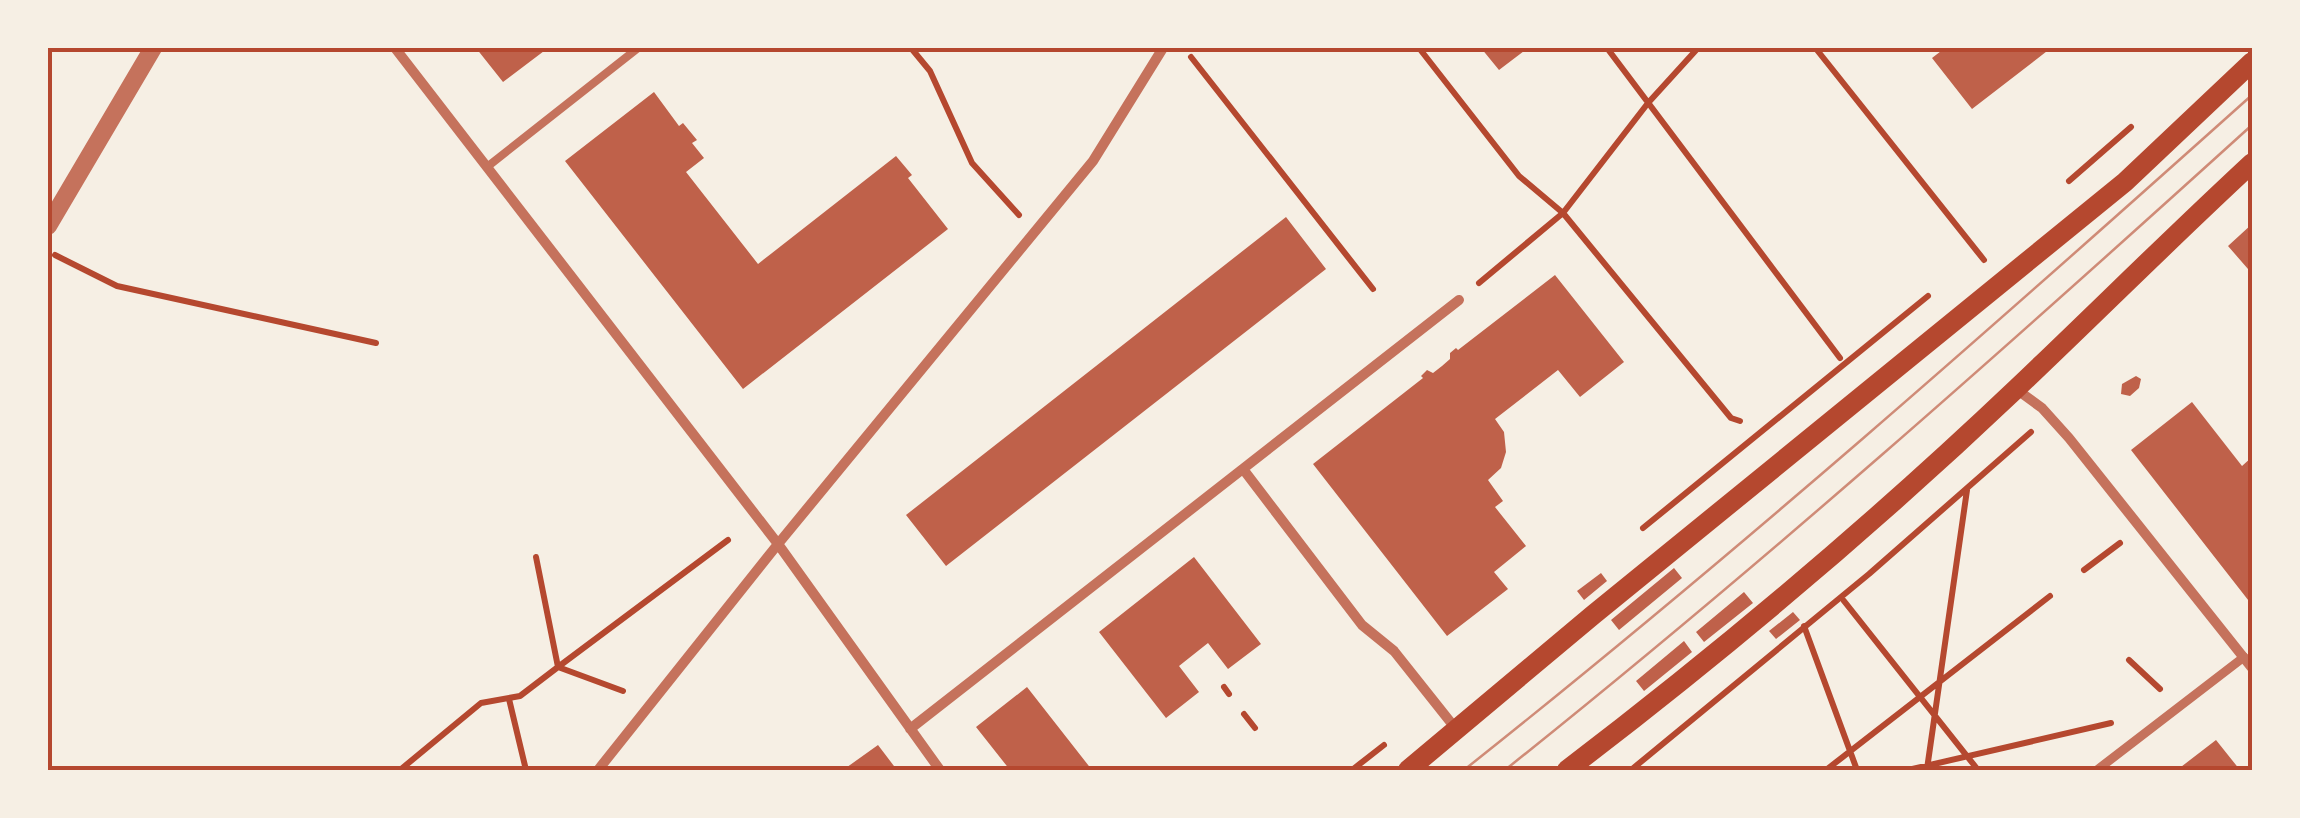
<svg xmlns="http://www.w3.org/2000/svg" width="2300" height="818" viewBox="0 0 2300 818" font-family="'Asap Condensed',sans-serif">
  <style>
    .building { fill: #bf614a }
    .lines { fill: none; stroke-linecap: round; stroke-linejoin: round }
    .path { stroke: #b5482f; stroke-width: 6 }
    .service { stroke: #c5725c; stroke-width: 8 }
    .pedestrian { stroke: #c5725c; stroke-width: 9 }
    .minor { stroke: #c5725c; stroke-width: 10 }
    .tertiary { stroke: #c5725c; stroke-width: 18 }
    .secondary { stroke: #b5482f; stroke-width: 20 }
    .tram { stroke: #cf8b77; stroke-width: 2.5 }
    .neatline { fill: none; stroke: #b5482f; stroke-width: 4 }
  </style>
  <rect width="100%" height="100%" fill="#f6efe4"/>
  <!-- building -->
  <path class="building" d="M 476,48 L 548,48 L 503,82 Z
    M 1481,48 L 1528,48 L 1499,70 Z
    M 1945,48 L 2051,48 L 1972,109 L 1932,58 Z
    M 654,92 L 679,126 L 683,123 L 697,140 L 692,143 L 704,158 L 686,172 L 758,264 L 896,156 L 912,175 L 908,178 L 948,229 L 743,389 L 565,161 Z
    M 1286,217 L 1326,269 L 946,566 L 906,515 Z
    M 2252,224 L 2252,265 L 2248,269 L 2228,246 Z
    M 1555,275 L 1624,362 L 1580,397 L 1558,370 L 1495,419 L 1504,432 L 1506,452 L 1501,468 L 1488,480 L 1503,501 L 1495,507 L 1526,546 L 1494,572 L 1508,589 L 1447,636 L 1313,464 L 1423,378 L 1421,376 L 1427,370 L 1433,373 L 1442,366 L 1450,359 L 1450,353 L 1456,348 L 1458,350 Z
    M 2136,376 L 2141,379 L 2139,388 L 2130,396 L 2121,394 L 2122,384 Z
    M 2192,402 L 2242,466 L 2252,457 L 2252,605 L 2131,450 Z
    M 1194,557 L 1261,644 L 1228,669 L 1208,643 L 1179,666 L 1199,692 L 1166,718 L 1099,632 Z
    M 1674,568 L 1682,578 L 1619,630 L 1611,620 Z
    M 1601,573 L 1607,581 L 1584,600 L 1577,591 Z
    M 1744,592 L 1753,603 L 1704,642 L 1696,632 Z
    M 1793,612 L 1800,620 L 1776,639 L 1769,631 Z
    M 1684,641 L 1692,652 L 1644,691 L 1636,681 Z
    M 1027,687 L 1092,770 L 1010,770 L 976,727 Z
    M 2216,740 L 2240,770 L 2177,770 Z
    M 878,745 L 897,770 L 843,770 Z"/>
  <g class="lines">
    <!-- path -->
    <path class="path" d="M 911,48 L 930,71 L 972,163 L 1019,215
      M 1419,48 L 1519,176 L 1563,213 L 1731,418 L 1740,421
      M 1607,48 L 1840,358
      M 1817,50 L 1984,260
      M 1191,57 L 1373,289
      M 2069,181 L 2131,127
      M 55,255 L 117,286 L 376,343
      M 1479,283 L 1563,213 L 1648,103 L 1698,48
      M 1643,528 L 1928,296
      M 536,557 L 558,667 L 728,540
      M 2084,570 L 2120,543
      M 1844,601 L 1978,770
      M 1804,626 L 1857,770
      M 2129,660 L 2160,689
      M 1224,687 L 1229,694
      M 509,699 L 526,770
      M 1244,714 L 1255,728
      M 1927,769 L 1967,490
      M 400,770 L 481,703 L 520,696 L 558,667 L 623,691
      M 1352,770 L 1384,745
      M 1631,770 L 1869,574 L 2031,432
      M 1826,770 L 2050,596
      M 1908,770 L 2111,723"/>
    <!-- service -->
    <path class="service" d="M 487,167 L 638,48"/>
    <!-- pedestrian -->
    <path class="pedestrian" d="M 2097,770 L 2244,657"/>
    <!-- minor -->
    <path class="minor" d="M 395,48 L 778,544 L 940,770
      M 2016,389 L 2042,408 L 2069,438 L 2252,668
      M 1243,469 L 1362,625 L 1394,651 L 1456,729
      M 910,729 L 1459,300
      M 598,770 L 778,544 L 1093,161 L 1163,48"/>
    <!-- tertiary -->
    <path class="tertiary" d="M 48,226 L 153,48"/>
    <!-- secondary -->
    <path class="secondary" d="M 1408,770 L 1593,615 L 2125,182 L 2252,62
      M 1567,770 C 1723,651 1875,523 2017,388 C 2096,313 2172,237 2252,163"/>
    <!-- tram -->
    <path class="tram" d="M 1464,770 C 1735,555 1994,326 2252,95
      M 1505,770 C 1762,565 2008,346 2252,125"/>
  </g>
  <!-- border -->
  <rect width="2300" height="818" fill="none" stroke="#f6efe4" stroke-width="100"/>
  <rect x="50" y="50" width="2200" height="718" class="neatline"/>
</svg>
